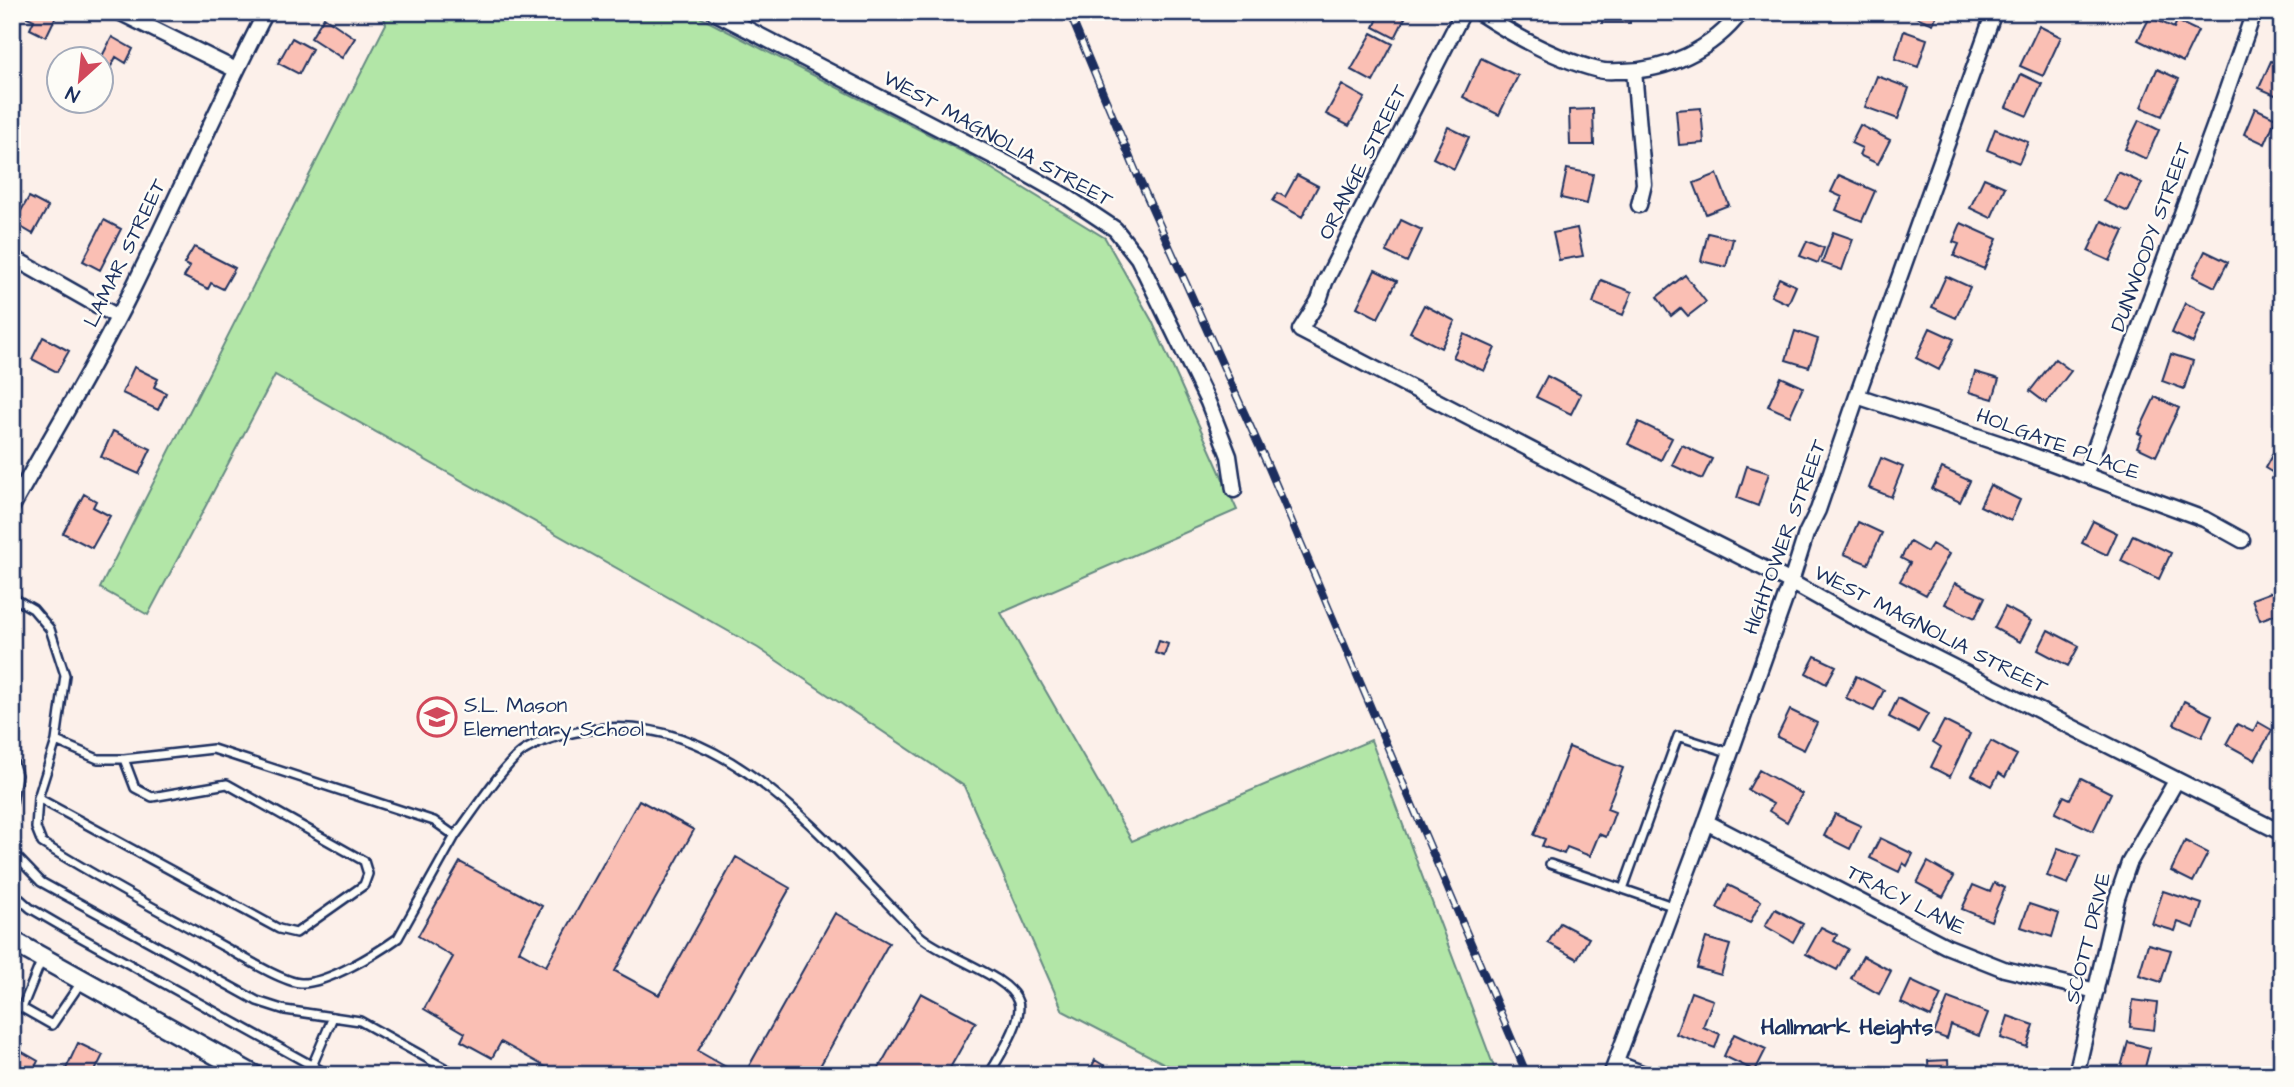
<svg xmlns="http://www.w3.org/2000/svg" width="2294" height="1087" viewBox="0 0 2294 1087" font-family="'Architects Daughter',sans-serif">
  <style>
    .green { fill: #b2e6a7; stroke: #668a82; stroke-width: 2 }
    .building { fill: #fabfb4; stroke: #1b2f5e; stroke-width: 2 }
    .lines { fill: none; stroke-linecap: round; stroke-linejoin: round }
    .lane-casing { stroke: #1b2f5e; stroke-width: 12 }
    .street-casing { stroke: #1b2f5e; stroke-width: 19 }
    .secondary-casing { stroke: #1b2f5e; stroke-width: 24 }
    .lane { stroke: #fdfcf7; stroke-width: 7 }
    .street { stroke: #fdfcf7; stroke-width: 14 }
    .secondary { stroke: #fdfcf7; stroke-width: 19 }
    .rail-casing { stroke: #1b2f5e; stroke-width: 8 }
    .rail { stroke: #fdfcf7; stroke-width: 5; stroke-dasharray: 16; stroke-linecap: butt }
    .labels { text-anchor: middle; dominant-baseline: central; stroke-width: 5; stroke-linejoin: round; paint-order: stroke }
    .street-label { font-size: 21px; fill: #1b2f5e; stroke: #fdfcf7 }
    .poi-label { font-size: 21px; fill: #1b2f5e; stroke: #fdfcf7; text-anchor: start }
    .neighbourhood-label { font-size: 23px; font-weight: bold; fill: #1b2f5e; stroke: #fdfcf7 }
  </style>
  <rect width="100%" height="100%" fill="#fcf0ea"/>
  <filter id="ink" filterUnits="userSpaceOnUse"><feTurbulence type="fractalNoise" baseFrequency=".0143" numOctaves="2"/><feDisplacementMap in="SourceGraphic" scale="14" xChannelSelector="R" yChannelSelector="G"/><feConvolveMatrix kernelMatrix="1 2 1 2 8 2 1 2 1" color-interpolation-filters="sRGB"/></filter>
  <g filter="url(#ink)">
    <!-- green -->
    <path class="green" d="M 382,12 L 690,12 L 971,156 L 1105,238 L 1152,321 L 1237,510 L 1001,613 L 1132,841 L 1371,740 L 1497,1075 L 1186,1075 L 1063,1011 L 964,786 L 758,648 L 275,375 L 148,615 L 100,588 L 386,24 Z"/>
    <!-- building -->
    <path class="building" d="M 30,12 L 58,12 L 46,37 L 30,29 L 34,20 L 27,17 Z
      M 1381,12 L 1408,12 L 1395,38 L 1374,27 Z
      M 1602,12 L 1630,12 L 1630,23 L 1602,23 Z
      M 1909,12 L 1938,12 L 1933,24 L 1909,14 Z
      M 324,17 L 355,38 L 342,58 L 311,38 Z
      M 2150,17 L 2174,28 L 2177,21 L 2198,31 L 2183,62 L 2138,40 Z
      M 2039,26 L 2061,37 L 2043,76 L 2020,66 Z
      M 1904,31 L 1927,39 L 1918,67 L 1895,59 Z
      M 1372,33 L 1393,44 L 1373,82 L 1351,70 Z
      M 112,37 L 133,49 L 126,63 L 116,57 L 109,70 L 102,66 L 100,60 Z
      M 292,38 L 312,49 L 299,74 L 278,63 Z
      M 1481,58 L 1518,76 L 1499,115 L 1463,97 Z
      M 2271,61 L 2282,65 L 2282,98 L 2259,88 Z
      M 2157,69 L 2179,79 L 2162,116 L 2141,107 Z
      M 2021,74 L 2042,84 L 2027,116 L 2006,107 Z
      M 1877,76 L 1909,88 L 1898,119 L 1865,107 Z
      M 1342,85 L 1365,98 L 1349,126 L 1326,114 Z
      M 1701,108 L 1704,143 L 1679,145 L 1676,110 Z
      M 2255,108 L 2276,118 L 2265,144 L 2244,134 Z
      M 1593,109 L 1594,145 L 1570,145 L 1569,110 Z
      M 2139,120 L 2159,130 L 2146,159 L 2125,149 Z
      M 1860,125 L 1890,140 L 1878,164 L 1859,155 L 1862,148 L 1851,143 Z
      M 1448,127 L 1469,137 L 1454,169 L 1433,158 Z
      M 1995,129 L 2028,142 L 2019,163 L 1987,150 Z
      M 1567,169 L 1593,174 L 1587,204 L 1561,198 Z
      M 2118,172 L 2142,183 L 2128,212 L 2104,201 Z
      M 1717,174 L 1729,205 L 1706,214 L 1694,183 Z
      M 1297,175 L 1318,186 L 1302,217 L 1273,201 L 1278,193 L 1285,197 Z
      M 1839,175 L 1875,191 L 1862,221 L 1836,210 L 1842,197 L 1831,192 Z
      M 1984,178 L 2005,187 L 1991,218 L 1970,208 Z
      M 29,197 L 48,207 L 33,234 L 14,223 Z
      M 104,220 L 121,229 L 100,270 L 83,261 Z
      M 1401,220 L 1422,230 L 1407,262 L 1386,252 Z
      M 2102,221 L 2124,231 L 2110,261 L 2088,251 Z
      M 1961,223 L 1997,239 L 1984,269 L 1954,256 L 1959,244 L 1953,242 Z
      M 1577,228 L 1583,256 L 1559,260 L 1553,233 Z
      M 1833,232 L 1853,239 L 1842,270 L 1822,263 Z
      M 1708,233 L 1733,239 L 1726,267 L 1701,261 Z
      M 1807,241 L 1824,248 L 1818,263 L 1800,256 Z
      M 194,247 L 235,268 L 223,289 L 211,283 L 208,289 L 184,277 L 190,267 L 184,264 Z
      M 2205,251 L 2228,262 L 2215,287 L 2193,276 Z
      M 1375,270 L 1397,281 L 1378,318 L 1357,307 Z
      M 1685,275 L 1706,302 L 1688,316 L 1681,308 L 1671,316 L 1657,297 Z
      M 1946,276 L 1970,287 L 1956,318 L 1932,307 Z
      M 1779,278 L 1796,286 L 1788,304 L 1771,296 Z
      M 1601,280 L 1632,292 L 1623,315 L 1593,303 Z
      M 2185,303 L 2206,313 L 2193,343 L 2172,333 Z
      M 1424,305 L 1455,321 L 1441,348 L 1410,332 Z
      M 1930,328 L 1954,339 L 1939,370 L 1916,358 Z
      M 1795,331 L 1818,339 L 1809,367 L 1786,360 Z
      M 1464,334 L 1495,348 L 1484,371 L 1453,357 Z
      M 43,337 L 69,351 L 57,372 L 32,359 Z
      M 2171,354 L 2193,361 L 2184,389 L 2162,381 Z
      M 2055,359 L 2071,371 L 2046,403 L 2030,391 Z
      M 134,367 L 158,379 L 154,387 L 166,393 L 158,410 L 122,393 Z
      M 1975,372 L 1999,379 L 1993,399 L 1969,392 Z
      M 1547,376 L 1581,394 L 1571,414 L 1536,397 Z
      M 1781,377 L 1803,387 L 1790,416 L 1768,406 Z
      M 2155,397 L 2179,408 L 2156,456 L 2137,447 L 2142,435 L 2138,433 Z
      M 1639,422 L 1672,438 L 1661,460 L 1628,444 Z
      M 113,431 L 151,449 L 139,474 L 101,457 Z
      M 2279,442 L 2282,443 L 2282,485 L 2272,479 L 2275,474 L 2265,468 Z
      M 1682,445 L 1712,459 L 1702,479 L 1672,465 Z
      M 1881,458 L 1903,467 L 1891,497 L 1869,488 Z
      M 1747,466 L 1769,473 L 1758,506 L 1737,498 Z
      M 1942,468 L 1970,481 L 1960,502 L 1932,489 Z
      M 1990,485 L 2020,500 L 2011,521 L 1980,506 Z
      M 84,494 L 96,501 L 93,507 L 110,516 L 92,548 L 63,533 Z
      M 2093,521 L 2117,533 L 2107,555 L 2082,543 Z
      M 1858,522 L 1882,533 L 1868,564 L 1844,554 Z
      M 2133,535 L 2171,553 L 2159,579 L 2121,561 Z
      M 1910,542 L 1927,552 L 1932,544 L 1949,554 L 1926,595 L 1900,581 L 1910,563 L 1901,558 Z
      M 1955,583 L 1985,597 L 1975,618 L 1945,604 Z
      M 2282,588 L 2282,612 L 2260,620 L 2252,599 Z
      M 2005,607 L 2031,621 L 2020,642 L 1994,628 Z
      M 2048,630 L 2079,646 L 2068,666 L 2038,650 Z
      M 1159,641 L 1168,644 L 1164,656 L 1155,653 Z
      M 1815,656 L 1836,666 L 1826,684 L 1806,673 Z
      M 1856,676 L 1884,690 L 1874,711 L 1846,698 Z
      M 1898,698 L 1928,714 L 1918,732 L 1889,717 Z
      M 2184,701 L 2212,715 L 2202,737 L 2174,724 Z
      M 1790,710 L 1817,723 L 1804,750 L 1777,737 Z
      M 1944,721 L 1970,734 L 1950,777 L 1931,767 L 1941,747 L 1933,742 Z
      M 2258,722 L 2272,730 L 2255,760 L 2226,744 L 2237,724 L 2253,732 Z
      M 1991,741 L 2017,755 L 2005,777 L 1999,773 L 1992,786 L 1972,775 Z
      M 1569,747 L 1623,768 L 1607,809 L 1615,812 L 1606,837 L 1599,834 L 1590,856 L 1567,847 L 1564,854 L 1542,846 L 1545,839 L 1534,835 Z
      M 1759,770 L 1802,794 L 1787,822 L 1769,811 L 1773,804 L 1748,790 Z
      M 2081,778 L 2111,793 L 2093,831 L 2055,813 L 2064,796 L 2070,799 Z
      M 639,800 L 694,830 L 615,971 L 659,995 L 736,857 L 790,888 L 698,1051 L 740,1075 L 560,1075 L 501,1042 L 492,1058 L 461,1041 L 465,1033 L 424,1009 L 453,957 L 418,936 L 460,862 L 542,906 L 519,951 L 546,966 Z
      M 1835,814 L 1861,826 L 1850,849 L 1824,836 Z
      M 1880,838 L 1913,854 L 1907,866 L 1903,863 L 1899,872 L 1870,858 Z
      M 2185,841 L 2208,853 L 2193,882 L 2171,871 Z
      M 2058,848 L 2080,856 L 2068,884 L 2047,876 Z
      M 1928,862 L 1954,877 L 1943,897 L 1917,883 Z
      M 1994,883 L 2005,888 L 1991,921 L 1962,909 L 1973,885 L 1990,892 Z
      M 1728,885 L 1761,901 L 1750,923 L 1717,908 Z
      M 2163,891 L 2202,904 L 2194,928 L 2178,922 L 2175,931 L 2152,924 Z
      M 2029,904 L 2059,914 L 2052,937 L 2021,927 Z
      M 1775,909 L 1803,924 L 1793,942 L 1765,926 Z
      M 835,913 L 889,943 L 815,1075 L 744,1075 Z
      M 1560,923 L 1589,938 L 1577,959 L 1548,943 Z
      M 1821,927 L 1837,935 L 1834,941 L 1848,949 L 1837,970 L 1806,954 Z
      M 1706,938 L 1730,945 L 1721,975 L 1697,968 Z
      M 2148,944 L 2171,950 L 2161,982 L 2139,975 Z
      M 1863,956 L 1891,971 L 1879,994 L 1851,978 Z
      M 1911,981 L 1941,995 L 1931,1017 L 1901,1003 Z
      M 1691,992 L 1713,1000 L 1703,1027 L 1720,1034 L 1715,1048 L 1676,1034 Z
      M 921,993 L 976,1022 L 946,1075 L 875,1075 Z
      M 1948,998 L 1988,1013 L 1979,1036 L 1951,1025 L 1947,1039 L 1934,1034 Z
      M 2133,1000 L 2157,1003 L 2154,1030 L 2130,1027 Z
      M 2008,1016 L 2034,1025 L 2027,1047 L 2001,1038 Z
      M 1734,1034 L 1766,1049 L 1755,1071 L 1724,1056 Z
      M 12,1039 L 22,1045 L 19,1050 L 38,1061 L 31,1075 L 17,1075 L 12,1072 Z
      M 2128,1042 L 2150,1048 L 2143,1075 L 2119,1074 Z
      M 78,1043 L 103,1055 L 93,1075 L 68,1075 L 64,1073 Z
      M 1095,1060 L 1103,1065 L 1123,1075 L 1088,1075 Z
      M 1948,1060 L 1949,1074 L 1929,1075 L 1928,1061 Z"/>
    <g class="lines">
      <!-- lane casing -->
      <g class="lane-casing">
        <path id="lane" d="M 12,597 L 33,609 L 50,629 L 65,675 L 56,741 L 38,798 L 36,828 L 42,843 C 99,879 160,911 219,944 C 238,954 282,982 301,983 C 327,984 377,953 398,938 L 455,836 L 434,821 L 213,749 L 124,759 L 98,759 L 56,741
          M 12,757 L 17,775 L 12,804
          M 38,798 L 279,929 L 296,933 L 364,885 L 368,874 L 364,861 L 227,784 L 152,797 L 135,788 L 124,759
          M 455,836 C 472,814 505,762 525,750 C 547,737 572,732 596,729 C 732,712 832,851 919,935 C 941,956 1010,975 1018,1002 C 1024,1021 998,1058 989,1075
          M 12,847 L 15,855 L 41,882 L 257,1001 L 285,1010 L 360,1021 L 457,1075
          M 1550,864 L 1675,907
          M 1623,889 L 1678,736 L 1731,753
          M 12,892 L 30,908 L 73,933 L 329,1075
          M 42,959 L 22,1008 L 52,1025 L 82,981
          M 312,1066 L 333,1017"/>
      </g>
      <!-- street casing -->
      <g class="street-casing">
        <path id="street" d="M 119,12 L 236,70
          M 714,12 L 1016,168 L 1067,197 L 1115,229 L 1138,258 L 1208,402 L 1229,456 L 1234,490
          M 1463,12 L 1325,282 L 1319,300 L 1300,330 L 1595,483 L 1791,582 L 1850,615 L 2282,833
          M 1478,12 C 1513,35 1558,60 1599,70 C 1605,72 1613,71 1620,71 C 1666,72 1713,49 1741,12
          M 1634,71 L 1644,184 L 1639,205
          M 12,257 L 118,317
          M 1857,396 L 2001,444 L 2204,519 L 2242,540
          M 2085,475 L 2214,127 L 2254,12
          M 12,507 C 52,435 95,365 131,292 C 177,199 218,104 266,12
          M 1706,822 L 1946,946 L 2004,969 L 2096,991
          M 1616,1063 L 1647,1075
          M 1611,1075 L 1706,822 L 1791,582 L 1806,534 L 1818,510 L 1857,396 L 1994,12
          M 2076,1075 L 2117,898 L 2129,863 L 2176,781"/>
      </g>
      <!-- secondary casing -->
      <g class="secondary-casing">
        <path id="secondary" d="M 12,941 L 253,1075"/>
      </g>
      <!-- lane -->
      <use href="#lane" class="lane"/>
      <!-- street -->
      <use href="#street" class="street"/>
      <!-- secondary -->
      <use href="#secondary" class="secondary"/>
      <!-- rail casing -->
      <g class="rail-casing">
        <path id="rail" d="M 1069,12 L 1139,179 L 1269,468 L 1527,1075"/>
      </g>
      <!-- rail -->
      <use href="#rail" class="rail"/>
    </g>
  </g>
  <!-- icons -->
  <defs>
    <g id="school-ring" transform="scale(2.0125)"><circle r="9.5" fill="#fdfcf7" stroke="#d1495b" stroke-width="1.5"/><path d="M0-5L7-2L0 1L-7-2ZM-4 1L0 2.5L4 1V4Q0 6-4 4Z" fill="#d1495b"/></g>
  </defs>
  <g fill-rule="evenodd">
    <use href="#school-ring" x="437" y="717"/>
  </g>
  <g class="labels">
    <!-- street labels -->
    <g class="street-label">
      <text transform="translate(998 139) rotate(29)">WEST MAGNOLIA STREET</text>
      <text transform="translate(1363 162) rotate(-63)">ORANGE STREET</text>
      <text transform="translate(2151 237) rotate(-70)">DUNWOODY STREET</text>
      <text transform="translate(125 253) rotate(-64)">LAMAR STREET</text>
      <text transform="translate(2058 444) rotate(20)">HOLGATE PLACE</text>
      <text transform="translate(1785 537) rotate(-70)">HIGHTOWER STREET</text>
      <text transform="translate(1931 630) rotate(27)">WEST MAGNOLIA STREET</text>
      <text transform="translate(1906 900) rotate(27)">TRACY LANE</text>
      <text transform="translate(2088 938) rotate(-76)">SCOTT DRIVE</text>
    </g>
    <!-- poi labels -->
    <g class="poi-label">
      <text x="464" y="705">S.L. Mason<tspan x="464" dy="24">Elementary School</tspan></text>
    </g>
    <!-- neighbourhood labels -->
    <g class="neighbourhood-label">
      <text x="1847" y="1027">Hallmark Heights</text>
    </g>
  </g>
  <!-- margin -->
  <rect width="2294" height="1087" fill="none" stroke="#fdfcf7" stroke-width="42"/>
  <rect x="21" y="21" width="2252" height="1045" fill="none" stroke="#1b2f5e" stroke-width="2.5" filter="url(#ink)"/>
  <!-- north arrow -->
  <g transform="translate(80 80) rotate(207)"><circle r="33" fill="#fdfcf7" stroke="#a3aaba" stroke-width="2"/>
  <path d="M0-5L12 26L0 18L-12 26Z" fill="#d1495b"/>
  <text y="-10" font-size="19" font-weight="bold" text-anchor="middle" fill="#1b2f5e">N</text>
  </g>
</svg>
